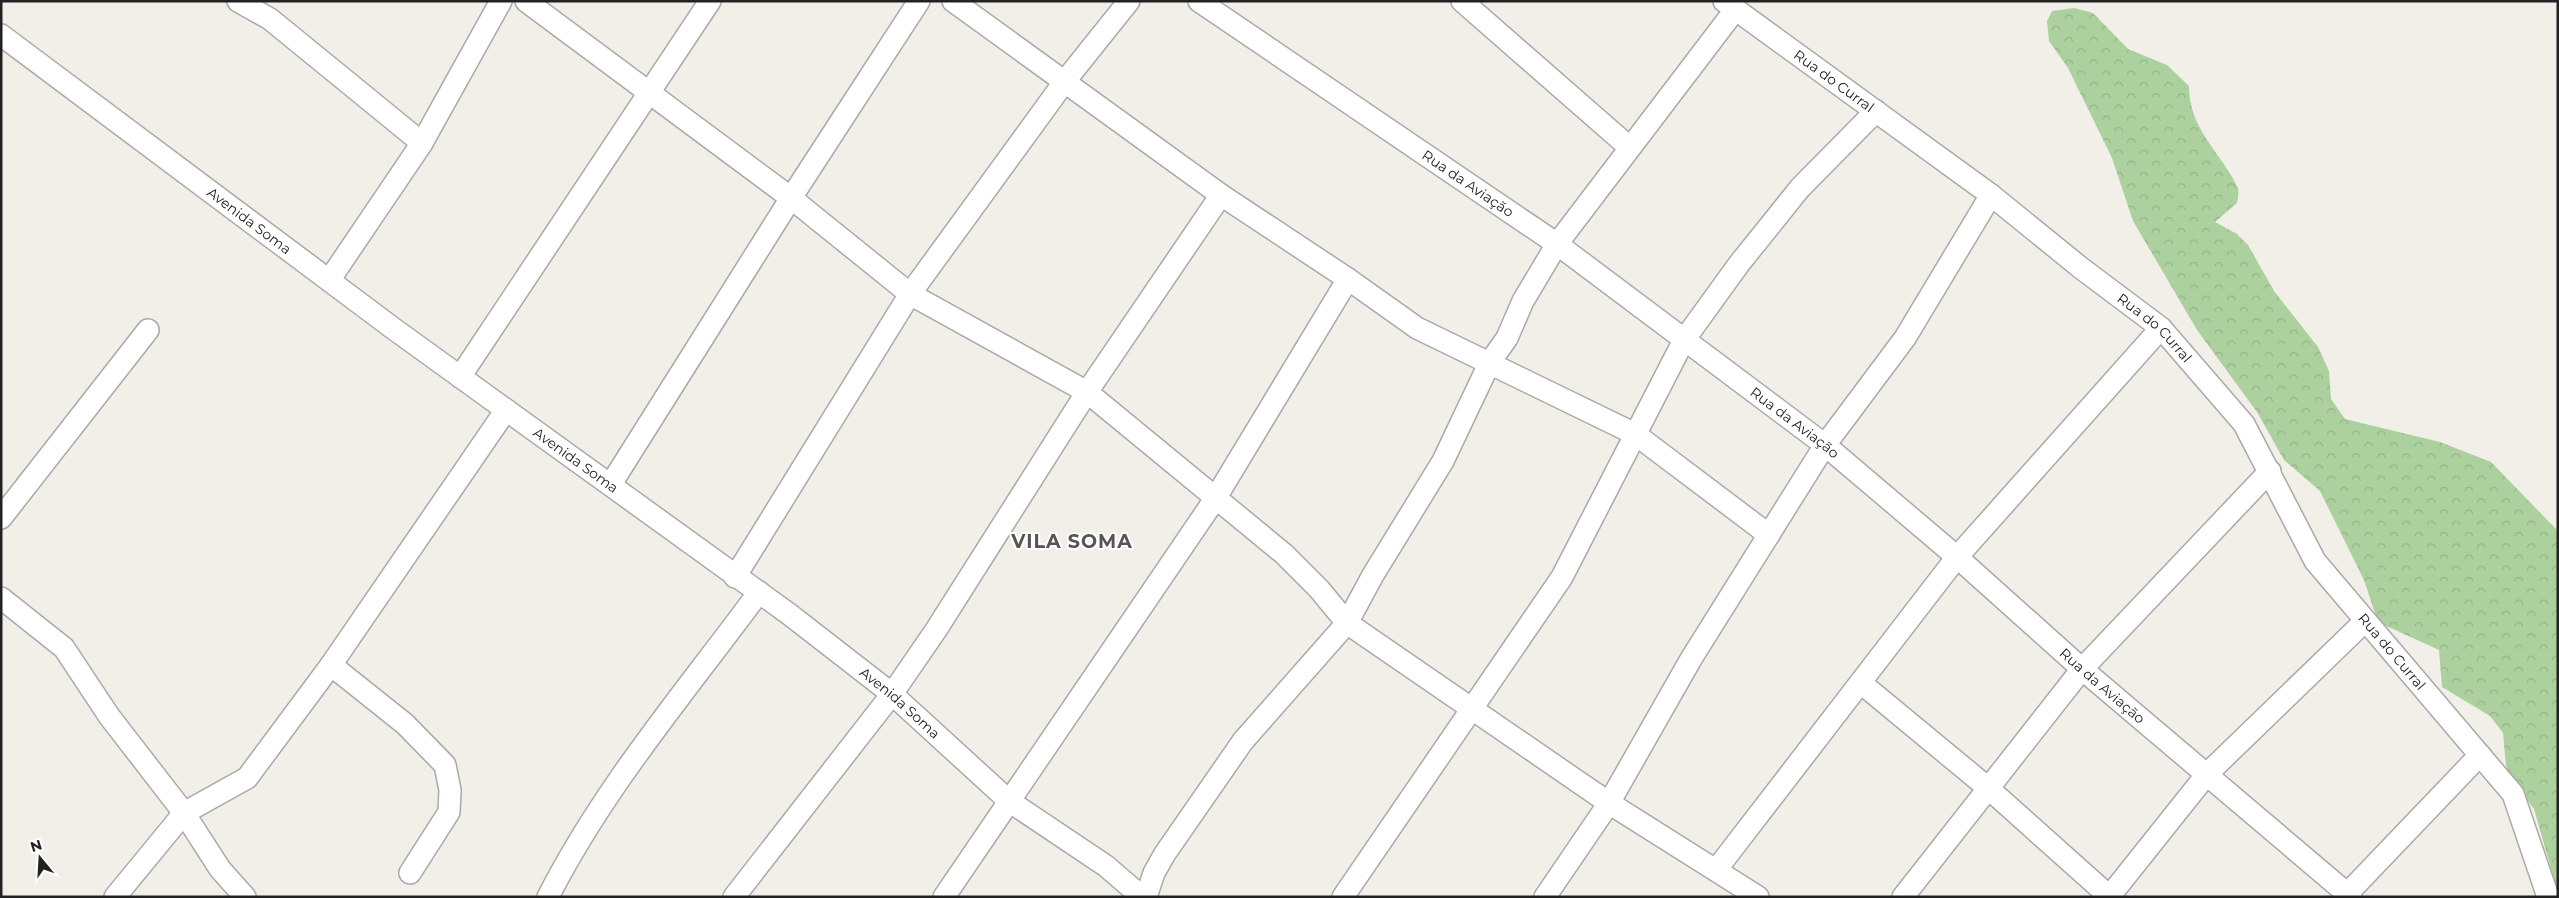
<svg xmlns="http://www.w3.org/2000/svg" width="2559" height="898" viewBox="0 0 2559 898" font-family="Montserrat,sans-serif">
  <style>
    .forest { fill: url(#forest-crowns) }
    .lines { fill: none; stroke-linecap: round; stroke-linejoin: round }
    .minor-casing { stroke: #a9a9a9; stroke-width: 24 }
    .minor { stroke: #fff; stroke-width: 21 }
    .labels { text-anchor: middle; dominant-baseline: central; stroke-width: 4; stroke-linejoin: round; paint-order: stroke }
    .street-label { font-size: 14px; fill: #222; stroke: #fff }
    .district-label { font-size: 19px; font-weight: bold; letter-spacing: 1px; fill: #555; stroke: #fff }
  </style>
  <defs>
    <pattern id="forest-crowns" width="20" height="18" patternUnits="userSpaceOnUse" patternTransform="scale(1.25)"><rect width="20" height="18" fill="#add19e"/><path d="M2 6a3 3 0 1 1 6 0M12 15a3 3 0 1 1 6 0" fill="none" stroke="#95b388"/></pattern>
  </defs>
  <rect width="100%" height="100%" fill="#f2efe9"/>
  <!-- forest -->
  <path class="forest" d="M 2074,8 L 2093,13 L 2128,49 L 2167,65 L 2189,86 C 2189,130 2221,152 2238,188 C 2239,192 2238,199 2237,203 L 2215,222 L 2237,234 L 2248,245 L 2274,291 L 2318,347 L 2329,371 L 2331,399 L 2345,419 L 2440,442 L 2491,462 L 2558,531 L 2558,893 L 2534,809 L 2516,785 L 2506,766 L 2503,733 L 2490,716 L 2442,687 L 2439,650 L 2382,624 L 2375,613 L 2364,580 L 2320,491 L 2284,460 L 2257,412 L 2197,330 L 2133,221 L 2112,158 L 2068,68 L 2049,41 L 2047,21 L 2052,11 Z"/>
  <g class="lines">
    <!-- minor casing -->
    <g class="minor-casing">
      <g id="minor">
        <path d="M 238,1 L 270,19 L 422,143"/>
        <path d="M 526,1 L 791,198 L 910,294 L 1087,392 L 1284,554 L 1319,589 L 1347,623 L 1609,803 L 1758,897"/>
        <path d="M 953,1 L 1221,195 L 1348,279 L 1417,328 L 1635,434 L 1769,535"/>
        <path id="s1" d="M 1199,1 L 1557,244 L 1825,445 L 1957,557 L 2082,669 L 2351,897"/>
        <path d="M 1462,1 L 1629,147"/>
        <path id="s2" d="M 1724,1 L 1991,195 L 2081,268 L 2161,328 L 2244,424 L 2315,561 L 2513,794 L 2548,897"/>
        <path id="s3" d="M 1,35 L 394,329 L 789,614 L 892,694 L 1009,801 L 1106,866 L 1142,897"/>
        <path d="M 330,279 L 422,143 L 501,1"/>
        <path d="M 460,377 L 710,1"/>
        <path d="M 611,484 L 791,198 L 919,1"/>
        <path d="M 1,518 L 148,330"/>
        <path d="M 735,577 L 910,294 L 1065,81 L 1129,1"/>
        <path d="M 1,598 L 64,648 L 109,716 L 184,813 L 220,869 L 245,897"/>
        <path d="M 331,665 L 405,724 L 445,765 L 450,790 L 449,812 L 410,873"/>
        <path d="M 1861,683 L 1988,788 L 2110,897"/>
        <path d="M 1716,870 L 1957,557 L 2161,328"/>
        <path d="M 2347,894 L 2480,755"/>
        <path d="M 115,897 L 184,813 L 247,778 L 331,665 L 506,410"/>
        <path d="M 548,897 C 604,787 686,691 759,592"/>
        <path d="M 734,897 L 892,694 L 936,630 L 1087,392 L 1221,195"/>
        <path d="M 944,897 L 1215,499 L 1348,279"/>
        <path d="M 1146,897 L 1154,873 L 1164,855 L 1243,741 L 1347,623 L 1373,575 L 1443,461 L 1490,362 L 1507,338 L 1523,301 L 1557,244 L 1735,10"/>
        <path d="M 1343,897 L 1562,577 L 1684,340 L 1739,264 L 1800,188 L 1876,111"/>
        <path d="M 1545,897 L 1609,803 L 1691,659 L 1825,445 L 1905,338 L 1991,195"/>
        <path d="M 1903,897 L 2082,669 L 2270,471"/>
        <path d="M 2109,897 L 2207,774 L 2364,622"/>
      </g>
    </g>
    <!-- minor -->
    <use href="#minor" class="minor"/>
  </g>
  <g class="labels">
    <!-- street labels -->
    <g class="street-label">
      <text stroke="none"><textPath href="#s2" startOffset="136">Rua do Curral</textPath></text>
      <text stroke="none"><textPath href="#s1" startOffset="325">Rua da Aviação</textPath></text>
      <text stroke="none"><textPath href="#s3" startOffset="310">Avenida Soma</textPath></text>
      <text stroke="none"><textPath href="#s2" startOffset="541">Rua do Curral</textPath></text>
      <text stroke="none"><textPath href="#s1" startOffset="730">Rua da Aviação</textPath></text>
      <text stroke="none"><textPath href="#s3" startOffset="715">Avenida Soma</textPath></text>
      <text stroke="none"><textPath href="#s2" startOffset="946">Rua do Curral</textPath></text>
      <text stroke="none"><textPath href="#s1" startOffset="1135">Rua da Aviação</textPath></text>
      <text stroke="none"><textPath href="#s3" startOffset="1120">Avenida Soma</textPath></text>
    </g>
    <!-- district labels -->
    <g class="district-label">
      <text x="1072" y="541">VILA SOMA</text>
    </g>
  </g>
  <!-- border -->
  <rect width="2559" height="898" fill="none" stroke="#222222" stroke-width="5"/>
  <!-- north arrow -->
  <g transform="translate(40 858) rotate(342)" stroke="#ffffff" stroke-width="4" paint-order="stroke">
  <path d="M0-4L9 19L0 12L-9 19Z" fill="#222222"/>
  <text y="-8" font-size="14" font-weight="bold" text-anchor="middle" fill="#222222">N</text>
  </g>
</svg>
